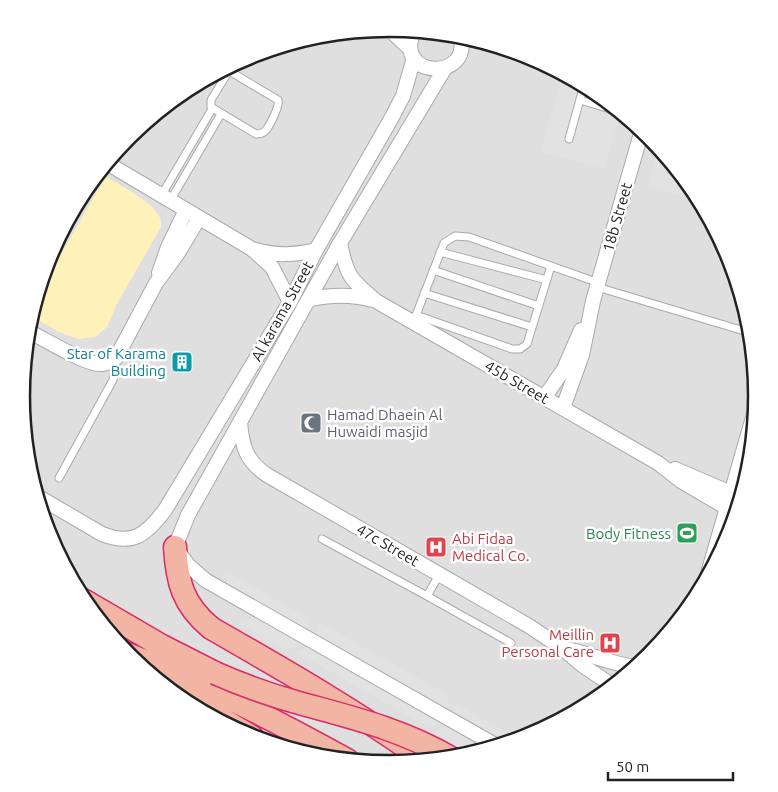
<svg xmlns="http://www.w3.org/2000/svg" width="778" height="792" viewBox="0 0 778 792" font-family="Ubuntu,sans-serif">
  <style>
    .residential { fill: #e0dfdf }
    .sand { fill: #fff1ba }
    .parking { fill: #e2e2e2 }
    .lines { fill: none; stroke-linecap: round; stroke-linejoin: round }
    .service-casing { stroke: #a9a9a9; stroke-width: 9 }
    .minor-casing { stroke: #a9a9a9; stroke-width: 16 }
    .trunk-casing { stroke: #dc2a67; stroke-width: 25 }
    .service { stroke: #fff; stroke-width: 7 }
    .minor { stroke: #fff; stroke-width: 14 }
    .trunk { stroke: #f2b4a3; stroke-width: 22 }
    .trunk-bridge-casing { stroke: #dc2a67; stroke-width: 25; stroke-linecap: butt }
    .trunk-bridge { stroke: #f2b4a3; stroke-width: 22 }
    .labels { text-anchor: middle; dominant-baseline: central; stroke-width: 5; stroke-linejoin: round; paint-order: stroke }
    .street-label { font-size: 15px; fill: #222; stroke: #fff }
    .culture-label { font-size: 15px; fill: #0d838f; stroke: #fff; text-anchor: end }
    .worship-label { font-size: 15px; fill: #5b616d; stroke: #fff; text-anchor: start }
    .leisure-label { font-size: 15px; fill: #27864d; stroke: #fff; text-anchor: end }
    .health-label { font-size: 15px; fill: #be3a42; stroke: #fff; text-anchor: start }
    .rim { fill: none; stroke: #222; stroke-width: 2.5 }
  </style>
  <rect width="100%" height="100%" fill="#f2efe9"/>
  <!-- residential -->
  <path class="residential" d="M23 396a366 366 0 1 1 732 0a366 366 0 1 1-732 0Z"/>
  <!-- sand -->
  <path class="sand" d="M 106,176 C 120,186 152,201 159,216 C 161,219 161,224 161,227 L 118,302 L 107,327 L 95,337 L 78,339 L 59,332 L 31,316 L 37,296 Z"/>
  <!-- parking -->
  <path class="parking" d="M 564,74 L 594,90 L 621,113 L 604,169 L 540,152 Z
    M 659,148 L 695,192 L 699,200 L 648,186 Z
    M 227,572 L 308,618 L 309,634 L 227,587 Z
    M 254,617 L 301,643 L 287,650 L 240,624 Z
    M 317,621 L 448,695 L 449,711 L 318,637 Z
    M 312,646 L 443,720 L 429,728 L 298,653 Z
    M 454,703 L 520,739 L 502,744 L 455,718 Z
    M 448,726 L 488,748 L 470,754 L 435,734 Z"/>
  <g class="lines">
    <!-- service casing -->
    <g class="service-casing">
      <path id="service" d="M 231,72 L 278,100 C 280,106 269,128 264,132 C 261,134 259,134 256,134 L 211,107 L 211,100 L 227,74 Z
        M 580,100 L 620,112
        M 569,139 L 584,85
        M 161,196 L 212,109
        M 170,201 L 221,114
        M 440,252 L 547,280
        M 433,270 L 539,306
        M 597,287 L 751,333
        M 424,293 L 532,327
        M 416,315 L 512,349 L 520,349 L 527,344 L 551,266
        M 413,323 L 444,243 L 455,236 L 469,237 L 599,283
        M 59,478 L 113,380 L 116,359
        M 322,539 L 427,596 L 511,643
        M 427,596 L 439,575"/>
    </g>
    <!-- minor casing -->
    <g class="minor-casing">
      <path id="minor" d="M 388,28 L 410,49
        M 414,31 C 392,79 474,82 460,35
        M 445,68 L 340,243 L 188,515 L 175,547 L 188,565 L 205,580 L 497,746
        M 107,163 L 252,249 L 272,267 L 290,302
        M 340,243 C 347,277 350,279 376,301 L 658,463 L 681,481 L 727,508
        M 256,250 C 277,256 294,255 316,250
        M 159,273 L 168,247 L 186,210
        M 310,299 C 332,295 350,294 373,300
        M 28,331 C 43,338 87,366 102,364 C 106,364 112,360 116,358 L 156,283 L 178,253 L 199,218
        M 544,398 L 564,369 L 581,330
        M 563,408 L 582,355 L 593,301 L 642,130
        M 240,422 C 242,446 246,461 267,475 L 529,626 L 562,648 L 582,665 L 613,686
        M 675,469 L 731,493
        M 37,496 L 102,534 C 133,546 146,535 165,510 L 290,302 L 316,250 L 391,119 L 403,96 L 414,58
        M 707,577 L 756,407
        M 563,648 C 588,653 611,664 636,667"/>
    </g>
    <!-- trunk casing -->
    <g class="trunk-casing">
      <path id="trunk" d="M 175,547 C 177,582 183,605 211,628 C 284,670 356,711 424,760
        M 83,600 L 162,646 L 215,673
        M 127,654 C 203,683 276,721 347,760
        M 163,684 L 252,737"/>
    </g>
    <!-- service -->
    <use href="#service" class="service"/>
    <!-- minor -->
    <use href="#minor" class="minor"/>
    <!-- trunk -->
    <use href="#trunk" class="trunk"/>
    <!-- trunk-bridge casing -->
    <g class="trunk-bridge-casing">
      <path id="trunk-bridge" d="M 215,673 C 242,685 270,695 299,703 C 353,718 401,729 451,758"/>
    </g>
    <!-- trunk-bridge -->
    <use href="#trunk-bridge" class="trunk-bridge"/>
  </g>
  <!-- icons -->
  <defs>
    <g id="building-square" transform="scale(1.125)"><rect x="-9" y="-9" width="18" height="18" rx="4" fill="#0f9aa8" stroke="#fff"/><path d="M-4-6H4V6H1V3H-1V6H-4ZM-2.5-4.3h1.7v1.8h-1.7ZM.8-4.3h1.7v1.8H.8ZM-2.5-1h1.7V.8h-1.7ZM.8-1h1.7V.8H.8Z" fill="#fff"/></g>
    <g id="mosque-square" transform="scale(1.125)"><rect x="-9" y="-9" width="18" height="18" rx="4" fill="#6b7280" stroke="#fff"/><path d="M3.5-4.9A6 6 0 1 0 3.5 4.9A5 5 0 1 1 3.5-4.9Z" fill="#fff"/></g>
    <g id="stadium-square" transform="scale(1.125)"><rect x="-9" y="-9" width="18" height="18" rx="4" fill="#2e9e5b" stroke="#fff"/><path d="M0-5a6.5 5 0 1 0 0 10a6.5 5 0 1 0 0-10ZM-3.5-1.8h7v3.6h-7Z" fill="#fff"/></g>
    <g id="hospital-square" transform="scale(1.125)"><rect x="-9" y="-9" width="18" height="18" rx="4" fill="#e0444e" stroke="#fff"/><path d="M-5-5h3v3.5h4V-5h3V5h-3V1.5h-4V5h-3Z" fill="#fff"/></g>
  </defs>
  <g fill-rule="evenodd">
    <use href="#building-square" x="182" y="362"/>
    <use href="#mosque-square" x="311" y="423"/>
    <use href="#stadium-square" x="687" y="533"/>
    <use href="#hospital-square" x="436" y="547"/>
    <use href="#hospital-square" x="610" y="643"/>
  </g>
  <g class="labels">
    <!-- street labels -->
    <g class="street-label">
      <text transform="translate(617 217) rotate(-74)">18b Street</text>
      <text transform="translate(282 311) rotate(-61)">Al karama Street</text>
      <text transform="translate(517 382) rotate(30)">45b Street</text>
      <text transform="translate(388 545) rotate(30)">47c Street</text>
    </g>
    <!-- culture labels -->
    <g class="culture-label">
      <text x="166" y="353">Star of Karama<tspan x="166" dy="17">Building</tspan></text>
    </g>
    <!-- worship labels -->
    <g class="worship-label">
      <text x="327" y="414">Hamad Dhaein Al<tspan x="327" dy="17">Huwaidi masjid</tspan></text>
    </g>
    <!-- leisure labels -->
    <g class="leisure-label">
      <text x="671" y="533">Body Fitness</text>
    </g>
    <!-- health labels -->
    <g class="health-label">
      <text x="452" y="538">Abi Fidaa<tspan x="452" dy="17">Medical Co.</tspan></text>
      <text x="594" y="634" text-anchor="end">Meillin<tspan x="594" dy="17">Personal Care</tspan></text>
    </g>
  </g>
  <!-- crop -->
  <path d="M0 0H778V792H0ZM30 396a359 359 0 1 1 718 0a359 359 0 1 1-718 0Z" fill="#fff" fill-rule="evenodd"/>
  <path class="rim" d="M30 396a359 359 0 1 1 718 0a359 359 0 1 1-718 0Z"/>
  <!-- scale -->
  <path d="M608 772v8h125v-8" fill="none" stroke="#222222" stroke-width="2.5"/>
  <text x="616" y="772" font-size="15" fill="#222222" stroke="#ffffff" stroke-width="4" paint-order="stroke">50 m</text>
</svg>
